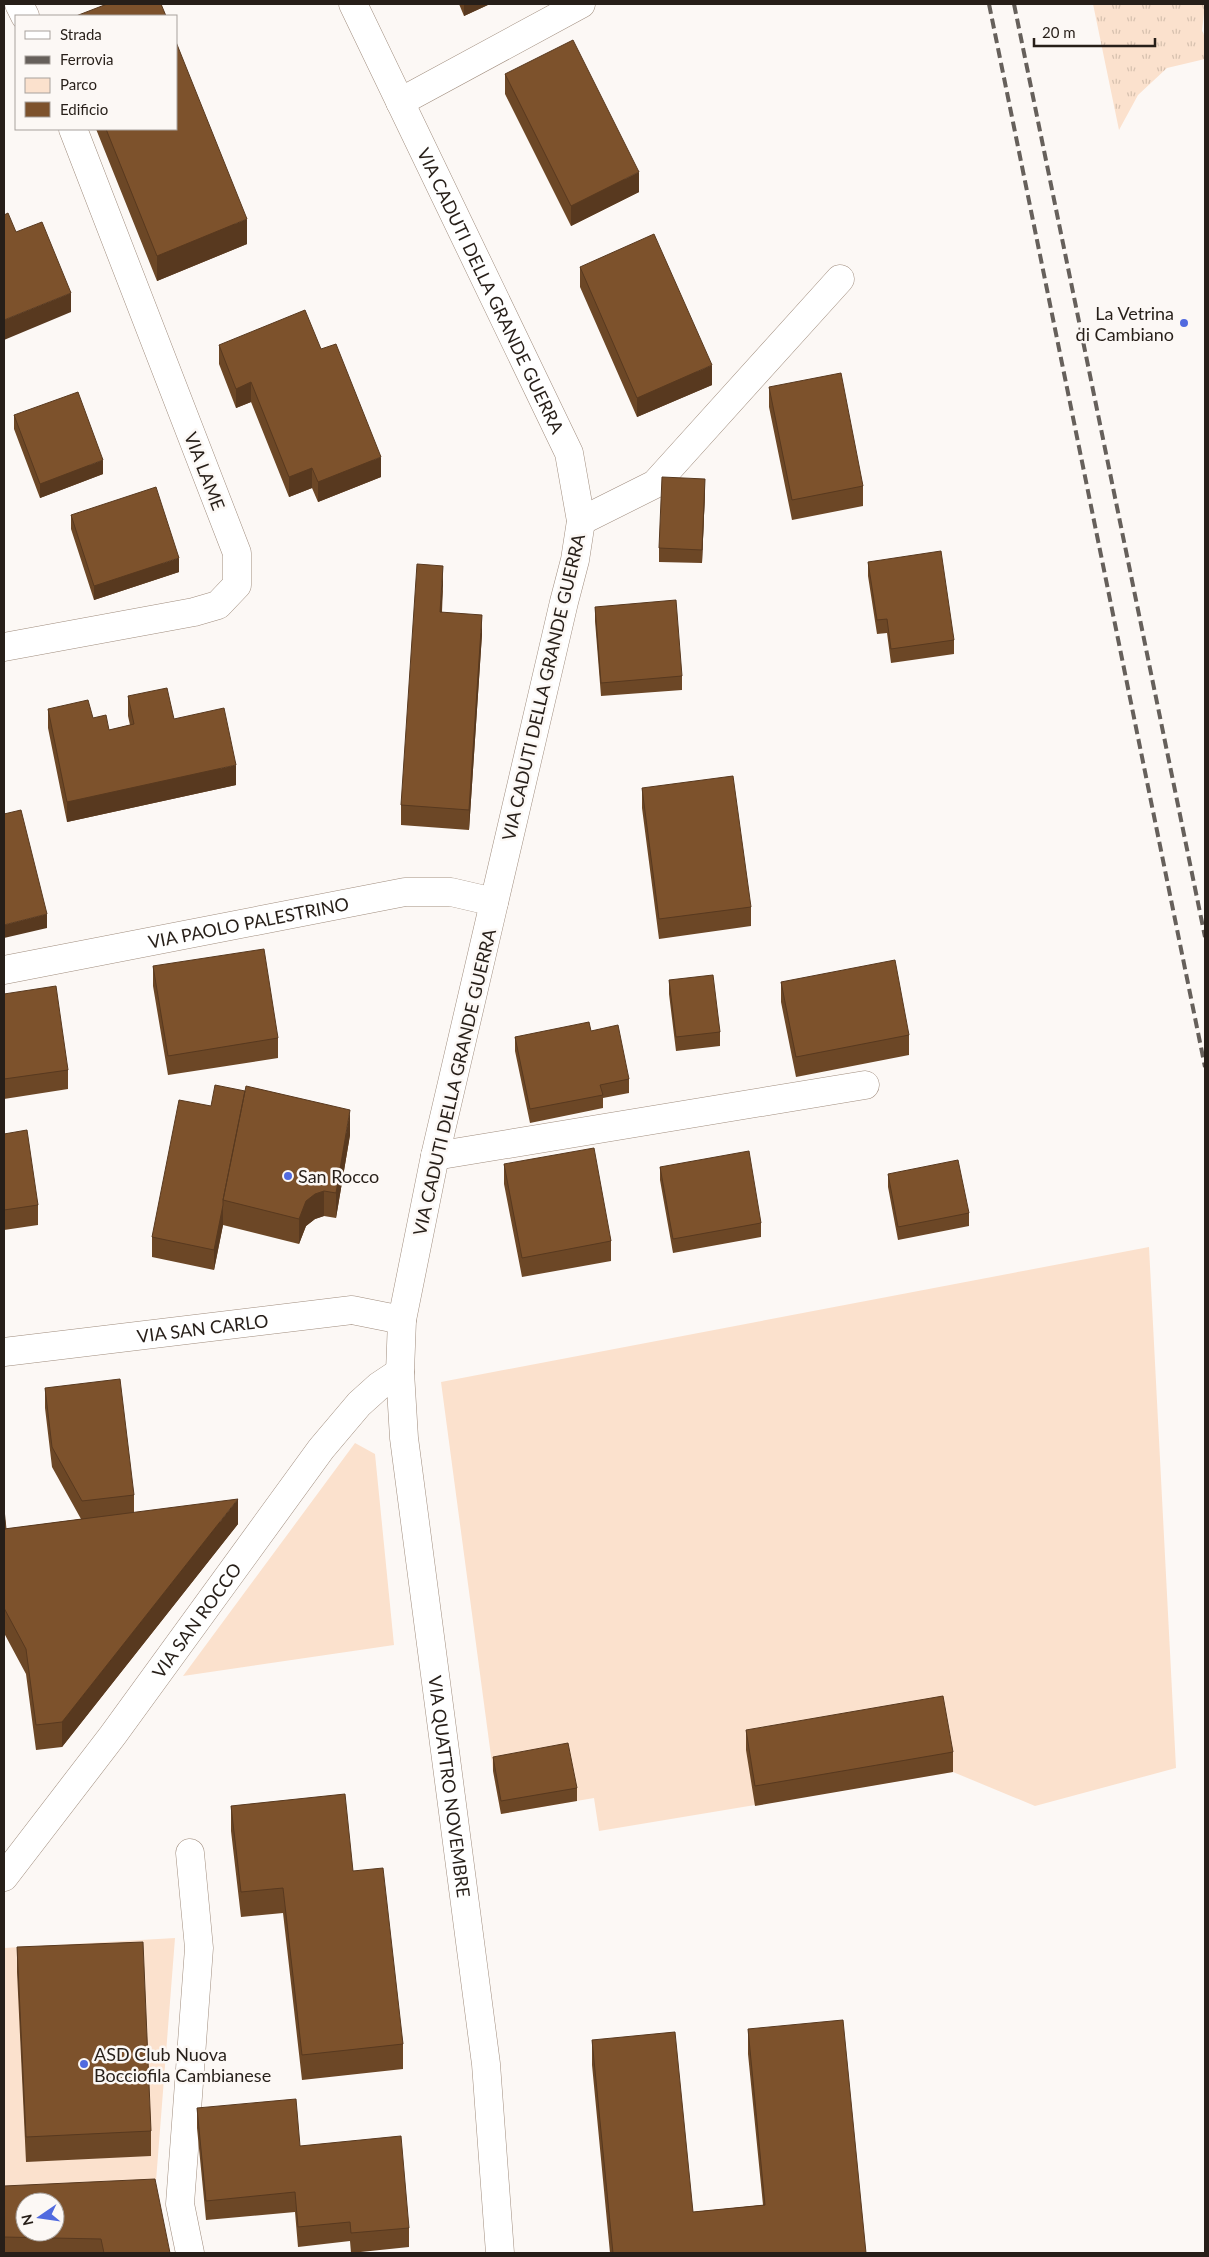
<svg xmlns="http://www.w3.org/2000/svg" width="1209" height="2257" viewBox="0 0 1209 2257" font-family="Lato,sans-serif">
  <style>
    .grass { fill: url(#grass-tufts) }
    .park { fill: #fbe1cd }
    .lines { fill: none; stroke-linecap: round; stroke-linejoin: round }
    .minor-casing { stroke: #a08d7e; stroke-width: 29 }
    .minor { stroke: #fff; stroke-width: 28 }
    .rail { stroke: #66605b; stroke-width: 4; stroke-dasharray: 10 5; stroke-linecap: butt }
    .wall { fill: #6c4726 }
    .shaded-wall { fill: #58391f }
    .building { fill: #7d522c; stroke: #58391f; fill-rule: evenodd }
    .poi-dot { fill: #516adf; stroke: #fcf8f5; stroke-width: 2 }
    .labels { text-anchor: middle; dominant-baseline: central; stroke-width: 5; stroke-linejoin: round; paint-order: stroke }
    .street-label { font-size: 18px; fill: #271f19; stroke: #fcf8f5 }
    .poi-label { font-size: 18px; fill: #271f19; stroke: #fcf8f5; text-anchor: start }
  </style>
  <defs>
    <pattern id="grass-tufts" width="24" height="20" patternUnits="userSpaceOnUse" patternTransform="scale(1.25)"><rect width="24" height="20" fill="#fbe1cd"/><path d="M3 7l-1-3M5 7V3M7 7l1-3M15 17l-1-3M17 17v-4M19 17l1-3" fill="none" stroke="#d7c1af"/></pattern>
  </defs>
  <rect width="100%" height="100%" fill="#fcf8f5"/>
  <!-- grass -->
  <path class="grass" d="M 1093,4 L 1205,4 L 1202,31 L 1205,37 L 1205,59 L 1167,68 L 1138,95 L 1119,130 Z"/>
  <!-- park -->
  <path class="park" d="M 1149,1247 L 1176,1768 L 1035,1806 L 953,1772 L 599,1831 L 594,1798 L 501,1814 L 493,1771 L 441,1382 Z
    M 355,1443 L 375,1454 L 394,1645 L 183,1676 Z
    M 175,1938 L 156,2181 L 4,2189 L 4,1948 Z"/>
  <g class="lines">
    <!-- minor casing -->
    <g class="minor-casing">
      <g id="minor">
        <path d="M 19,4 L 25,16"/>
        <path id="s1" d="M 353,4 L 569,453 L 581,521 L 575,560 L 564,602 L 435,1156 L 402,1320 L 400,1372 L 404,1438 L 486,2064 L 500,2253"/>
        <path d="M 400,102 L 581,4"/>
        <path d="M 581,521 L 655,484 L 840,279"/>
        <path d="M 4,647 L 194,612 L 218,605 L 237,585 L 237,553 L 73,129"/>
        <path id="s2" d="M 4,970 L 405,892 L 451,892 L 494,902"/>
        <path d="M 435,1156 L 865,1085"/>
        <path id="s3" d="M 4,1352 L 352,1310 L 402,1320"/>
        <path d="M 190,1853 L 199,1948 L 180,2204 L 190,2253"/>
        <path id="s4" d="M 4,1877 L 113,1735 L 321,1449 L 359,1404 L 379,1386 L 400,1372"/>
      </g>
    </g>
    <!-- minor -->
    <use href="#minor" class="minor"/>
    <!-- rail -->
    <path class="rail" d="M 989,4 L 1205,1067
      M 1014,4 L 1205,937"/>
  </g>
  <!-- wall -->
  <path class="wall" d="M 459,4 L 490,4 L 464,16 Z
    M 505,74 L 639,192 L 571,226 L 505,94 Z
    M 96,129 L 176,129 L 247,244 L 157,281 Z
    M 580,267 L 712,385 L 637,417 L 580,287 Z
    M 219,345 L 321,349 L 381,477 L 318,502 L 312,488 L 289,497 L 251,402 L 236,408 L 219,364 Z
    M 769,387 L 863,486 L 863,506 L 792,520 L 769,407 Z
    M 14,415 L 103,474 L 40,498 L 14,429 Z
    M 705,492 L 702,563 L 659,562 L 659,548 Z
    M 71,515 L 179,572 L 94,600 L 71,529 Z
    M 868,562 L 954,640 L 954,654 L 891,663 L 887,633 L 877,634 L 868,576 Z
    M 443,586 L 442,612 L 482,634 L 469,830 L 401,825 L 401,805 Z
    M 595,607 L 682,676 L 682,690 L 601,696 L 595,621 Z
    M 128,696 L 174,719 L 236,785 L 67,822 L 48,728 L 48,709 L 109,730 L 130,725 L 128,716 Z
    M 642,788 L 751,907 L 751,926 L 659,939 L 642,808 Z
    M 153,966 L 278,1038 L 278,1058 L 168,1075 L 153,986 Z
    M 669,980 L 720,1032 L 720,1046 L 676,1051 L 669,994 Z
    M 781,982 L 909,1035 L 909,1055 L 796,1077 L 781,1002 Z
    M 4,994 L 68,1070 L 68,1089 L 4,1099 Z
    M 591,1031 L 629,1079 L 629,1093 L 603,1098 L 603,1108 L 530,1123 L 515,1051 L 515,1037 Z
    M 211,1106 L 350,1135 L 336,1218 L 324,1216 L 315,1219 L 306,1226 L 299,1244 L 223,1225 L 214,1270 L 152,1257 L 152,1237 Z
    M 4,1134 L 38,1205 L 38,1225 L 4,1230 Z
    M 504,1164 L 611,1241 L 611,1261 L 522,1277 L 504,1184 Z
    M 660,1167 L 761,1223 L 761,1237 L 673,1253 L 660,1180 Z
    M 888,1174 L 969,1213 L 969,1226 L 898,1240 L 888,1187 Z
    M 45,1388 L 134,1495 L 134,1513 L 238,1524 L 62,1747 L 36,1750 L 26,1674 L 4,1633 L 4,1509 L 6,1529 L 81,1519 L 52,1467 L 45,1408 Z
    M 746,1730 L 953,1752 L 953,1772 L 755,1806 L 746,1750 Z
    M 493,1757 L 577,1788 L 577,1801 L 501,1814 L 493,1771 Z
    M 231,1806 L 353,1871 L 403,2044 L 403,2069 L 302,2080 L 283,1913 L 241,1917 L 231,1831 Z
    M 17,1947 L 151,2131 L 151,2156 L 26,2162 L 17,1972 Z
    M 748,2029 L 866,2253 L 610,2253 L 592,2065 L 592,2040 L 693,2212 L 763,2205 L 748,2054 Z
    M 197,2108 L 300,2146 L 409,2228 L 409,2247 L 351,2253 L 350,2241 L 298,2247 L 295,2212 L 206,2220 L 197,2128 Z
    M 4,2186 L 170,2253 L 4,2253 Z"/>
  <!-- shaded-wall -->
  <path class="shaded-wall" d="M 464,4 L 490,4 L 464,16 Z
    M 639,172 L 639,192 L 571,226 L 571,206 Z
    M 247,219 L 247,244 L 157,281 L 157,256 Z
    M 71,293 L 71,312 L 4,340 L 4,320 Z
    M 712,365 L 712,385 L 637,417 L 637,398 Z
    M 251,382 L 251,402 L 236,408 L 236,389 Z
    M 381,457 L 381,477 L 318,502 L 318,482 Z
    M 103,460 L 103,474 L 40,498 L 40,484 Z
    M 312,468 L 312,488 L 289,497 L 289,477 Z
    M 705,479 L 705,492 L 702,563 L 702,550 Z
    M 179,558 L 179,572 L 94,600 L 94,586 Z
    M 443,566 L 443,586 L 440,631 L 440,612 Z
    M 482,615 L 482,634 L 469,830 L 469,810 Z
    M 236,765 L 236,785 L 67,822 L 67,802 Z
    M 47,914 L 47,928 L 4,938 L 4,925 Z
    M 350,1110 L 350,1135 L 336,1218 L 336,1193 Z
    M 324,1191 L 324,1216 L 315,1219 L 306,1226 L 299,1244 L 299,1219 L 306,1201 L 315,1194 Z
    M 223,1205 L 223,1225 L 214,1270 L 214,1250 Z
    M 238,1499 L 238,1524 L 62,1747 L 62,1722 Z"/>
  <!-- building -->
  <path class="building" d="M 107,4 L 161,4 L 166,16 L 76,16 Z
    M 573,40 L 639,172 L 571,206 L 505,74 Z
    M 176,42 L 247,219 L 157,256 L 106,129 L 176,129 Z
    M 8,213 L 16,232 L 42,222 L 71,293 L 4,320 L 4,215 Z
    M 654,234 L 712,365 L 637,398 L 580,267 Z
    M 305,310 L 321,349 L 336,344 L 381,457 L 318,482 L 312,468 L 289,477 L 251,382 L 236,389 L 219,345 Z
    M 841,373 L 863,486 L 792,500 L 769,387 Z
    M 78,392 L 103,460 L 40,484 L 14,415 Z
    M 662,477 L 705,479 L 702,550 L 659,548 Z
    M 156,487 L 179,558 L 94,586 L 71,515 Z
    M 941,551 L 954,640 L 891,649 L 887,619 L 877,620 L 868,562 Z
    M 417,564 L 443,566 L 440,612 L 482,615 L 469,810 L 401,805 Z
    M 676,600 L 682,676 L 601,683 L 595,607 Z
    M 167,688 L 174,719 L 224,708 L 236,765 L 67,802 L 48,709 L 88,700 L 93,718 L 106,715 L 109,730 L 134,724 L 128,696 Z
    M 733,776 L 751,907 L 659,919 L 642,788 Z
    M 21,810 L 47,914 L 4,925 L 4,814 Z
    M 264,949 L 278,1038 L 168,1056 L 153,966 Z
    M 895,960 L 909,1035 L 796,1057 L 781,982 Z
    M 713,975 L 720,1032 L 676,1037 L 669,980 Z
    M 56,986 L 68,1070 L 4,1079 L 4,994 Z
    M 589,1022 L 591,1031 L 618,1025 L 629,1079 L 600,1085 L 603,1095 L 530,1109 L 515,1037 Z
    M 215,1085 L 245,1091 L 223,1200 L 223,1205 L 214,1250 L 152,1237 L 179,1100 L 211,1106 Z
    M 246,1086 L 350,1110 L 336,1193 L 324,1191 L 315,1194 L 306,1201 L 299,1219 L 223,1200 Z
    M 27,1130 L 38,1205 L 4,1210 L 4,1134 Z
    M 594,1148 L 611,1241 L 522,1258 L 504,1164 Z
    M 749,1151 L 761,1223 L 673,1239 L 660,1167 Z
    M 958,1160 L 969,1213 L 898,1227 L 888,1174 Z
    M 120,1379 L 134,1495 L 82,1501 L 52,1447 L 45,1388 Z
    M 238,1499 L 62,1722 L 36,1725 L 26,1649 L 4,1608 L 4,1529 Z
    M 4,1509 L 6,1529 L 4,1529 Z
    M 943,1696 L 953,1752 L 755,1786 L 746,1730 Z
    M 568,1743 L 577,1788 L 501,1801 L 493,1757 Z
    M 345,1794 L 353,1871 L 383,1868 L 403,2044 L 302,2055 L 283,1888 L 241,1892 L 231,1806 Z
    M 143,1942 L 151,2131 L 26,2137 L 17,1947 Z
    M 843,2020 L 866,2253 L 613,2253 L 592,2040 L 675,2032 L 693,2212 L 765,2205 L 748,2029 Z
    M 296,2099 L 300,2146 L 401,2136 L 409,2228 L 351,2233 L 350,2222 L 298,2227 L 295,2192 L 206,2201 L 197,2108 Z
    M 155,2179 L 170,2253 L 104,2253 L 101,2239 L 4,2237 L 4,2186 ZM 25,2202 L 55,2202 L 55,2232 L 25,2232 Z"/>
  <!-- markers -->
  <g class="poi-dot">
    <circle cx="1184" cy="323" r="5"/>
    <circle cx="288" cy="1176" r="5"/>
    <circle cx="84" cy="2064" r="5"/>
  </g>
  <g class="labels">
    <!-- street labels -->
    <g class="street-label">
      <text stroke="none"><textPath href="#s1" startOffset="318">VIA CADUTI DELLA GRANDE GUERRA</textPath></text>
      <text transform="translate(205 471) rotate(69)">VIA LAME</text>
      <text transform="translate(543 687) rotate(-77)">VIA CADUTI DELLA GRANDE GUERRA</text>
      <text stroke="none"><textPath href="#s2" startOffset="249">VIA PAOLO PALESTRINO</textPath></text>
      <text transform="translate(454 1082) rotate(-77)">VIA CADUTI DELLA GRANDE GUERRA</text>
      <text stroke="none"><textPath href="#s3" startOffset="200">VIA SAN CARLO</textPath></text>
      <text stroke="none"><textPath href="#s4" startOffset="321">VIA SAN ROCCO</textPath></text>
      <text stroke="none"><textPath href="#s1" startOffset="1856">VIA QUATTRO NOVEMBRE</textPath></text>
    </g>
    <!-- poi labels -->
    <g class="poi-label">
      <text x="1174" y="313" text-anchor="end">La Vetrina<tspan x="1174" dy="21">di Cambiano</tspan></text>
      <text x="298" y="1176">San Rocco</text>
      <text x="94" y="2054">ASD Club Nuova<tspan x="94" dy="21">Bocciofila Cambianese</tspan></text>
    </g>
  </g>
  <!-- border -->
  <rect width="1209" height="2257" fill="none" stroke="#271f19" stroke-width="10"/>
  <!-- legend -->
  <rect x="15" y="15" width="162" height="115" fill="#fcf8f5" stroke="#a7a19d"/>
  <rect x="25" y="31" width="25" height="8" fill="#ffffff" stroke="#a7a19d"/>
  <text x="60" y="40" font-size="15" fill="#271f19">Strada</text>
  <rect x="25" y="56" width="25" height="8" fill="#66605b" stroke="#a7a19d"/>
  <text x="60" y="65" font-size="15" fill="#271f19">Ferrovia</text>
  <rect x="25" y="78" width="25" height="15" fill="#fbe1cd" stroke="#a7a19d"/>
  <text x="60" y="90" font-size="15" fill="#271f19">Parco</text>
  <rect x="25" y="102" width="25" height="15" fill="#7d522c" stroke="#a7a19d"/>
  <text x="60" y="115" font-size="15" fill="#271f19">Edificio</text>
  <!-- north arrow -->
  <g transform="translate(40 2217) rotate(257)"><circle r="24" fill="#fcf8f5" stroke="#a7a19d"/>
  <path d="M0-4L9 19L0 12L-9 19Z" fill="#516adf"/>
  <text y="-8" font-size="14" font-weight="bold" text-anchor="middle" fill="#271f19">N</text>
  </g>
  <!-- scale -->
  <path d="M1034 38v8h121v-8" fill="none" stroke="#271f19" stroke-width="2.5"/>
  <text x="1042" y="38" font-size="15" fill="#271f19" stroke="#fcf8f5" stroke-width="4" paint-order="stroke">20 m</text>
</svg>
